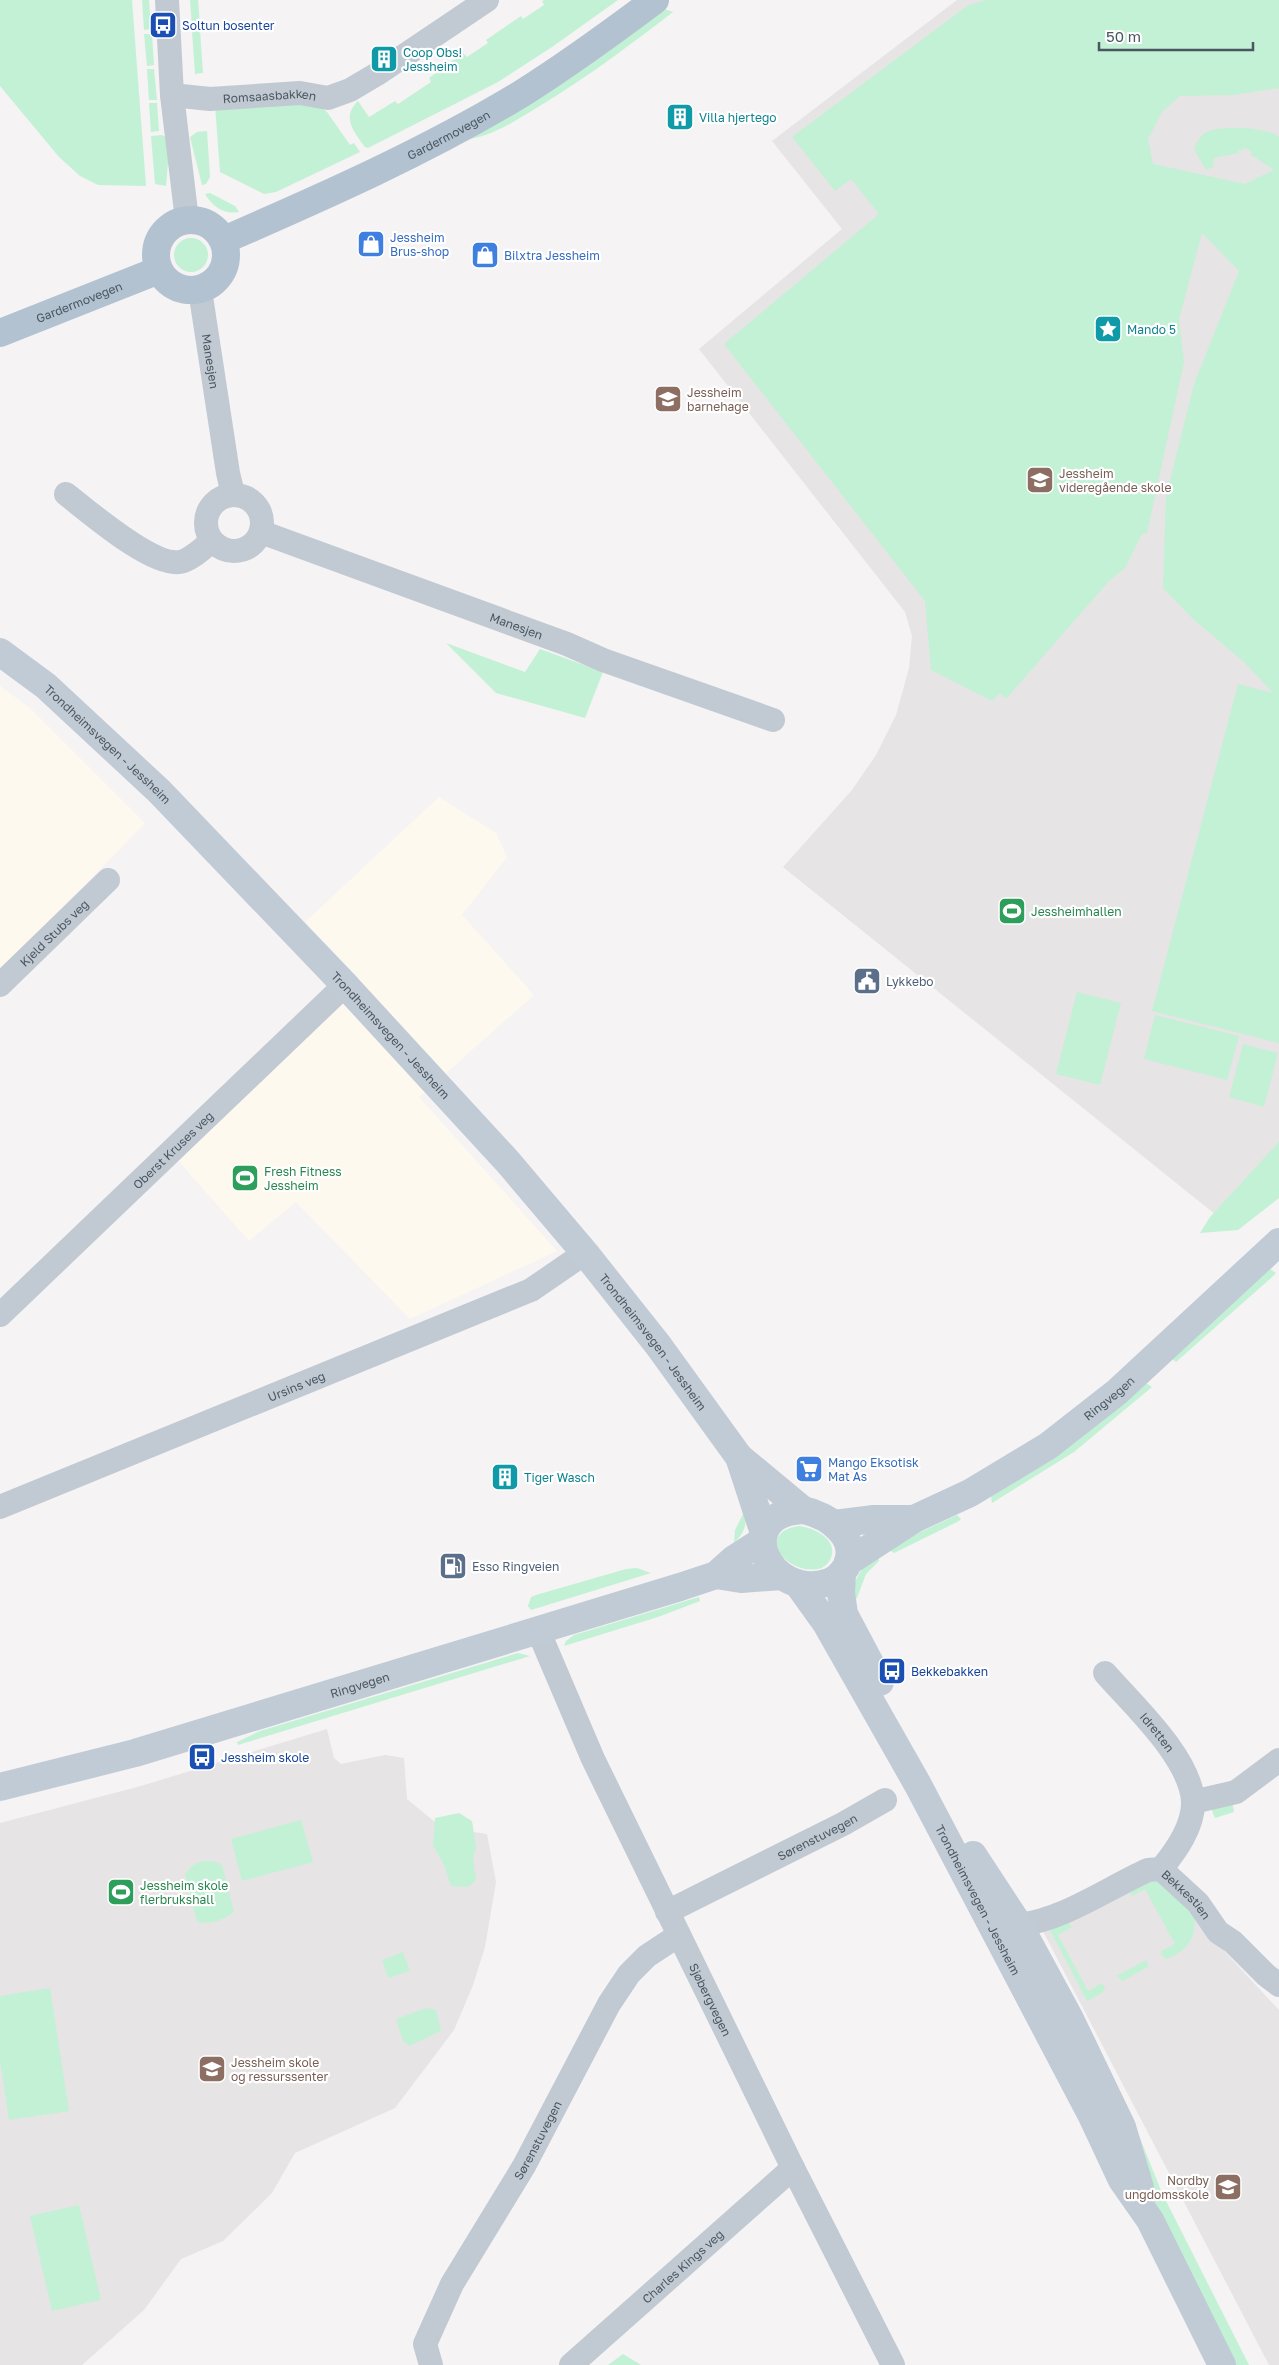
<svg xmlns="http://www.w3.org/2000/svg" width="1279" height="2365" viewBox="0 0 1279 2365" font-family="'Golos Text',sans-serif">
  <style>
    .commercial { fill: #fdf9ef }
    .education { fill: #e6e4e5 }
    .green { fill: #c3f1d5 }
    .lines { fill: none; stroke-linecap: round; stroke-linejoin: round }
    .minor { stroke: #c1cad2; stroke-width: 24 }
    .secondary { stroke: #c1cbd6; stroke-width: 28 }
    .primary { stroke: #b3c2d1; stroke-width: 28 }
    .labels { text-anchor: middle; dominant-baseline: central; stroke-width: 4.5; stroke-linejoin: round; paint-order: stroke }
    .transit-label { font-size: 12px; fill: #164399; stroke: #fff; text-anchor: start }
    .culture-label { font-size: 12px; fill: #0d838f; stroke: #fff; text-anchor: start }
    .street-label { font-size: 12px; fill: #4a5661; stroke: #fff }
    .shop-label { font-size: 12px; fill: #366cbe; stroke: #fff; text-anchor: start }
    .education-label { font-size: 12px; fill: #785e54; stroke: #fff; text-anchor: start }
    .leisure-label { font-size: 12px; fill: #27864d; stroke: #fff; text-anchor: start }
    .service-label { font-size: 12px; fill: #4e5e75; stroke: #fff; text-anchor: start }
  </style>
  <rect width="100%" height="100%" fill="#f5f3f3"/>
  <!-- commercial -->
  <path class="commercial" d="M 0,686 L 29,707 L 145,823 L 0,972 Z
    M 439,797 L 496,833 L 507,857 L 462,915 L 534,995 L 419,1097 L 557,1251 L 410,1319 L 296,1202 L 249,1241 L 175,1157 L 359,978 L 305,922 Z"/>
  <!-- education -->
  <path class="education" d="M 957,0 L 1279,0 L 1279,1153 L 1221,1219 L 783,867 L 852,790 L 876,755 L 896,715 L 909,668 L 912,636 L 905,612 L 699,349 L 842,229 L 772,141 Z
    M 327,1729 L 334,1758 L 341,1764 L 385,1755 L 404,1758 L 407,1799 L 441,1827 L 487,1834 L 496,1882 L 485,1947 L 473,1985 L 454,2030 L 395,2108 L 295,2153 L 272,2193 L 223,2241 L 181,2259 L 144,2310 L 82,2365 L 0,2365 L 0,1823 L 141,1786 Z
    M 1140,1879 L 1192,1916 L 1279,2010 L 1279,2365 L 1269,2365 L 1035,1916 Z"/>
  <!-- green -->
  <path class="green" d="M 0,0 L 132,0 L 146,186 L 98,185 L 80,176 L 59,157 L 0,86 Z
    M 142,0 L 149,0 L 151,29 L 144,30 Z
    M 190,0 L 198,0 L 200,25 L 192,26 Z
    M 544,0 L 618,0 L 552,47 L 498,82 L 368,148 L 365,147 C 354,132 341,117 358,101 L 369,117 L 395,101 L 398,104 L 431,82 L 429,78 L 463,53 L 467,57 L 488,43 L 486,40 L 521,16 L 523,19 L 544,5 L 542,1 Z
    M 985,0 L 1279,0 L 1279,88 L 1233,95 L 1180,96 L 1162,112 L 1148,139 L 1153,164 L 1245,184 L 1274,170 L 1250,154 L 1252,152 L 1246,148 L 1238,151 L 1239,153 L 1214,158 L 1213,167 L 1206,170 L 1194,149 C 1197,143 1199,137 1205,133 C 1217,124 1269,127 1279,137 L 1279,1043 L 1152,1011 L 1238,684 L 1273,693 L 1244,662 L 1193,619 L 1163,588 L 1166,497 L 1194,384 L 1239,271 L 1202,233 L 1179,319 L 1184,362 L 1147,533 L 1142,534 L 1125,568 L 1109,581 L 1006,699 L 1000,693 L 992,701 L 931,670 L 925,601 L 724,344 L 879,214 L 851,179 L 835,191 L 792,137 L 967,6 Z
    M 662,8 L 673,12 C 629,46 586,78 538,107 C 515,121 490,138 462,140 Z
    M 200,30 L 203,73 L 195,74 L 192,31 Z
    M 152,34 L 154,65 L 147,66 L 144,34 Z
    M 147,69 L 154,69 L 157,100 L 149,100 Z
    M 274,101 L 319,106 L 327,112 L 350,145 L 354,143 L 360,152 L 276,192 L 264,194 L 220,172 L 215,105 Z
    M 149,103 L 157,103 L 159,131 L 151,132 Z
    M 207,131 L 210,177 L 206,184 L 202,185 L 190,137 L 197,132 Z
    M 162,135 L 170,139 L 166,186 L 155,184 L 151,136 Z
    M 210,193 L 235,206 L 239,212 C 224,215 212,206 205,194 Z
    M174 255a17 17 0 1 1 34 0a17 17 0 1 1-34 0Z
    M 446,643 L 525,672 L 540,649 L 603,672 L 585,718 L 496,693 Z
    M 1077,992 L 1121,1003 L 1100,1085 L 1056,1074 Z
    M 1155,1015 L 1239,1036 L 1227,1080 L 1144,1059 Z
    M 1243,1044 L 1278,1053 L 1264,1107 L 1229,1097 Z
    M 1279,1142 L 1279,1198 L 1238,1230 L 1200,1233 L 1210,1217 Z
    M 1270,1269 L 1276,1273 L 1271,1278 L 1176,1362 L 1172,1359 Z
    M 1146,1383 L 1152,1387 L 1074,1452 L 992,1503 L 991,1496 L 1072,1445 Z
    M 745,1510 C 747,1525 745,1532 734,1543 L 735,1530 Z
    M 957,1515 L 961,1519 L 959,1521 L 894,1553 L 886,1548 Z
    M 799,1526 C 815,1528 840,1540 830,1560 C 827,1565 823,1568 818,1569 C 785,1575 755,1532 799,1526 Z
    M 877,1553 L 879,1561 L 866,1574 L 857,1598 L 851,1601 C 853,1579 861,1568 877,1553 Z
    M 637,1568 L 651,1573 L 531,1610 L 528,1606 L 531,1597 L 536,1595 L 626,1569 Z
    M 699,1597 L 700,1601 L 658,1617 L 564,1646 L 566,1641 L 574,1635 Z
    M 518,1653 L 530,1656 L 238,1745 L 237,1742 L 260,1731 Z
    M 1232,1800 L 1234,1812 L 1215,1818 L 1210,1806 Z
    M 459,1813 L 472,1821 L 476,1847 L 473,1858 L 476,1880 L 468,1887 L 451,1886 L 444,1865 L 433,1845 L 435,1818 Z
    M 301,1820 L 313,1862 L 242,1881 L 231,1839 Z
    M 203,1861 L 213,1861 L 222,1865 L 234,1912 C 222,1921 213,1924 197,1922 L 185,1874 L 193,1865 Z
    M 1157,1881 L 1163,1884 L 1195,1917 C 1196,1938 1187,1951 1167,1959 L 1162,1956 L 1161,1951 L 1175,1944 L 1145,1889 L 1132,1896 L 1128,1890 L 1141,1882 Z
    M 1067,1921 L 1072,1927 L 1058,1935 L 1088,1991 L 1102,1983 L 1105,1988 L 1102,1993 L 1087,2001 L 1050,1930 Z
    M 403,1952 L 410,1971 L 388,1978 L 382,1960 Z
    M 1146,1960 L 1149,1966 L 1123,1981 L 1116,1976 Z
    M 50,1988 L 69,2111 L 9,2120 L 0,2060 L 0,1996 Z
    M 426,2008 L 436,2010 L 441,2031 L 409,2046 L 403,2041 L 396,2019 Z
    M 1126,2103 L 1162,2193 L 1249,2365 L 1234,2365 L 1153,2202 L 1124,2104 Z
    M 79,2205 L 101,2300 L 52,2311 L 30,2216 Z
    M 623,2354 L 641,2365 L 608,2365 Z"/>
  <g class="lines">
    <!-- minor -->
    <g class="minor">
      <path d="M 167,0 L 172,95 L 187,220"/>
      <path id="s1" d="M 172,95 L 210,99 L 300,93 L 328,98 L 350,90 L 377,74 L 487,0"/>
      <path id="s2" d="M 200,290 L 228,473 L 233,494"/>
      <path d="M 66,494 C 88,511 152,567 180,562 C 191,560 203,548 212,541"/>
      <circle cx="234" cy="523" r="28"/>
      <path id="s3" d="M 261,532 L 567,644 L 603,660 L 773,720"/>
      <path id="s4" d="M 0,985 L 108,880"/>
      <path id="s5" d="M 0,1315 L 345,985"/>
      <path id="s6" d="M 0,1507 L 531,1290 L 585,1253"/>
      <path id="s7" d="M 538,1630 L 593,1759 L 793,2168 L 893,2365"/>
      <path id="s8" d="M 1105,1673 C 1133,1705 1190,1757 1193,1801 C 1194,1826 1176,1851 1161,1869"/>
      <path d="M 1193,1802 L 1236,1792 L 1279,1760"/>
      <path id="s9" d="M 667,1912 L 843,1824 L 885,1800"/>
      <path id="s10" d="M 1019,1925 C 1065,1919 1106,1889 1148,1870 L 1161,1869 L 1198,1903 L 1218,1932 L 1233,1942 L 1266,1975 L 1279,1985"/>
      <path id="s11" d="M 431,2365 L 425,2344 L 452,2284 L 524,2166 L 609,2004 L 629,1974 L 647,1956 L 679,1935"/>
      <path id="s12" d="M 571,2365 L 793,2168"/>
    </g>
    <!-- secondary -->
    <g class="secondary">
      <path id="s13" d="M 0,652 L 46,686 L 159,791 L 345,985 L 508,1162 L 585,1253 L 658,1345 L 739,1457 L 803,1510"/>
      <path d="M 739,1457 L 764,1533"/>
      <path d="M 803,1510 C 828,1515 861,1538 846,1567 C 842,1574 837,1579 829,1582 C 769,1603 729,1514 803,1510 Z"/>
      <path d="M 834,1524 L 874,1519 L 914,1519"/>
      <path id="s14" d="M 848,1562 L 914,1519 L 970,1493 L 1048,1446 L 1117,1392 L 1279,1242"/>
      <path d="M 842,1573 L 841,1593 L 844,1614 L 880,1682"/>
      <path d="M 716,1575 L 741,1579 L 782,1576"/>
      <path id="s15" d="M 798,1584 L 826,1623 L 918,1785 L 1092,2116 L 1122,2180 L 1150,2220 L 1222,2365"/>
      <path id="s16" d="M 0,1787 L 135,1753 L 680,1587 L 716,1575 L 734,1559 L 762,1541"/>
      <path d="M 973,1855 L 1019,1925 L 1070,2019 L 1122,2127 L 1140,2188"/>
    </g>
    <!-- primary -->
    <g class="primary">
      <circle cx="191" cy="255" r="35"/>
      <path id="s17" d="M 224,240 C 325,196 427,151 521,94 C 567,65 611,33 655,0"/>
      <path id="s18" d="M 0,333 L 159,270"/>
    </g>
  </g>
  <!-- icons -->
  <defs>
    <g id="bus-square" transform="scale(1.4375)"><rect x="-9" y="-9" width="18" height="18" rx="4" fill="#1a4fb4" stroke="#fff"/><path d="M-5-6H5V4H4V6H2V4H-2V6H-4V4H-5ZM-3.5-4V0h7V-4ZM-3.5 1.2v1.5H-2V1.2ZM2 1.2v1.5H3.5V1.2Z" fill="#fff"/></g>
    <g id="building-square" transform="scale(1.4375)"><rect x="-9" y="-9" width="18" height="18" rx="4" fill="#0f9aa8" stroke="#fff"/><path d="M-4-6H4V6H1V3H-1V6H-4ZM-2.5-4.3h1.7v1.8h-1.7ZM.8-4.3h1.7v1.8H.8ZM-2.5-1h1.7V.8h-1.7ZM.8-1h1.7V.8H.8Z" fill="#fff"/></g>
    <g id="shop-square" transform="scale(1.4375)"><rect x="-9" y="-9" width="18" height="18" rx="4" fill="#3f7fe0" stroke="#fff"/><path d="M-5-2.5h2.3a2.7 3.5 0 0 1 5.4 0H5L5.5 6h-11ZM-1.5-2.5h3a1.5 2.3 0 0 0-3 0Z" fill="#fff"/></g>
    <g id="sight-square" transform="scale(1.4375)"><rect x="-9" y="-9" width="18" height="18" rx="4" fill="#0f9aa8" stroke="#fff"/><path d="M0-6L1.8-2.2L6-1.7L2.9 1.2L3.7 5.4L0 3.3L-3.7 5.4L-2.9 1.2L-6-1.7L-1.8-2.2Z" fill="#fff"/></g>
    <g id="school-square" transform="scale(1.4375)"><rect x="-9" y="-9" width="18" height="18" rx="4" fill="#8d6e63" stroke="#fff"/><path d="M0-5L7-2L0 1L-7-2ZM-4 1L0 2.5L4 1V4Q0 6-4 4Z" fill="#fff"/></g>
    <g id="stadium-square" transform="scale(1.4375)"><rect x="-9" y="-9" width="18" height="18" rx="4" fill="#2e9e5b" stroke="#fff"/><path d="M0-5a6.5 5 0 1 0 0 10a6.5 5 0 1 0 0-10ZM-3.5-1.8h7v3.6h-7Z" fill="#fff"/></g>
    <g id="civic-square" transform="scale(1.4375)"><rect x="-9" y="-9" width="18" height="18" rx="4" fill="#5c6f8a" stroke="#fff"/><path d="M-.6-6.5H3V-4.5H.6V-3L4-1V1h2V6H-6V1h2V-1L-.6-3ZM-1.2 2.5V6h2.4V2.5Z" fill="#fff"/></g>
    <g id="supermarket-square" transform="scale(1.4375)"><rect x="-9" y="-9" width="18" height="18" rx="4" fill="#3f7fe0" stroke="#fff"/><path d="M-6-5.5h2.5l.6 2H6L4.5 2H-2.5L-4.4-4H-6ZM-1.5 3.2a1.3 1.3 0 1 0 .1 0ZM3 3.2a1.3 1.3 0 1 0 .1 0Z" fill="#fff"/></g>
    <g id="fuel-square" transform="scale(1.4375)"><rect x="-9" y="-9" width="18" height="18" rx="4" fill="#5c6f8a" stroke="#fff"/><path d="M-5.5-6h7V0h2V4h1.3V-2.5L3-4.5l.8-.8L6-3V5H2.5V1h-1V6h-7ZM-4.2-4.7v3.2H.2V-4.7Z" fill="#fff"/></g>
  </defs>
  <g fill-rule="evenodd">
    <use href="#bus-square" x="163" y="25"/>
    <use href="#building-square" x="384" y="59"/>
    <use href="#building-square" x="680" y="117"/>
    <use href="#shop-square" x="371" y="244"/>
    <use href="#shop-square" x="485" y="255"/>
    <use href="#sight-square" x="1108" y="329"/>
    <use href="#school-square" x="668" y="399"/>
    <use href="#school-square" x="1040" y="480"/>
    <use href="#stadium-square" x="1012" y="911"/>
    <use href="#civic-square" x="867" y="981"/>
    <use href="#stadium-square" x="245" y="1178"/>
    <use href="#supermarket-square" x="809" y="1469"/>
    <use href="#building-square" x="505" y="1477"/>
    <use href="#fuel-square" x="453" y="1566"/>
    <use href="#bus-square" x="892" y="1671"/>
    <use href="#bus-square" x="202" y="1757"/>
    <use href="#stadium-square" x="121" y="1892"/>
    <use href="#school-square" x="212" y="2069"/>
    <use href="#school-square" x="1228" y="2187"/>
  </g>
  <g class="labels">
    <!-- transit labels -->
    <g class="transit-label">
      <text x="182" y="25">Soltun bosenter</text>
      <text x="911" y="1671">Bekkebakken</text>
      <text x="221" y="1757">Jessheim skole</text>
    </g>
    <!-- culture labels -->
    <g class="culture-label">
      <text x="403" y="52">Coop Obs!<tspan x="403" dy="14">Jessheim</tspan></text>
      <text x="699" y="117">Villa hjertego</text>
      <text x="1127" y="329">Mando 5</text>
      <text x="524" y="1477">Tiger Wasch</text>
    </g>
    <!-- street labels -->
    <g class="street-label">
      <text stroke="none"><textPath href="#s1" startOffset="98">Romsaasbakken</textPath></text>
      <text stroke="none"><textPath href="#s17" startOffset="248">Gardermovegen</textPath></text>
      <text stroke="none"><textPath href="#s18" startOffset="85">Gardermovegen</textPath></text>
      <text stroke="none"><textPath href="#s2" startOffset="72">Manesjen</textPath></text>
      <text stroke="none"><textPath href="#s3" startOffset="272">Manesjen</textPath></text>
      <text stroke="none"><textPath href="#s13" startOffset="142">Trondheimsvegen - Jessheim</textPath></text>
      <text stroke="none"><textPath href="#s4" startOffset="75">Kjeld Stubs veg</textPath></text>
      <text stroke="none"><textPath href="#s13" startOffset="548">Trondheimsvegen - Jessheim</textPath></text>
      <text stroke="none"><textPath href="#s5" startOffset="239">Oberst Kruses veg</textPath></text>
      <text stroke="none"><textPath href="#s13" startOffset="952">Trondheimsvegen - Jessheim</textPath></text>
      <text stroke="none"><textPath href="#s6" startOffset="320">Ursins veg</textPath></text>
      <text stroke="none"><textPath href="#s14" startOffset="309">Ringvegen</textPath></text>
      <text stroke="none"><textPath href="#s16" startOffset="374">Ringvegen</textPath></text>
      <text stroke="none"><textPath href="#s8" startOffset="79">Idretten</textPath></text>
      <text stroke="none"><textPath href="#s9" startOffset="168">Sørenstuvegen</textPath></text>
      <text stroke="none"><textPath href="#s10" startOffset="190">Bekkestien</textPath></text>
      <text stroke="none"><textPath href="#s15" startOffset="364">Trondheimsvegen - Jessheim</textPath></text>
      <text stroke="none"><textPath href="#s7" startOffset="408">Sjøbergvegen</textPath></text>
      <text stroke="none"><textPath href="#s11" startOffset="255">Sørenstuvegen</textPath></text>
      <text stroke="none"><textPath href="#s12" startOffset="149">Charles Kings veg</textPath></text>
    </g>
    <!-- shop labels -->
    <g class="shop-label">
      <text x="390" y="237">Jessheim<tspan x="390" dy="14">Brus-shop</tspan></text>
      <text x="504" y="255">Bilxtra Jessheim</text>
      <text x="828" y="1462">Mango Eksotisk<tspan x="828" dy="14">Mat As</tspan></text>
    </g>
    <!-- education labels -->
    <g class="education-label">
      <text x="687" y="392">Jessheim<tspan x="687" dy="14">barnehage</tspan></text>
      <text x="1059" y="473">Jessheim<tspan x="1059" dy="14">videregående skole</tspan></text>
      <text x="231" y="2062">Jessheim skole<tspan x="231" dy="14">og ressurssenter</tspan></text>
      <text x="1209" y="2180" text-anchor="end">Nordby<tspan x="1209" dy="14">ungdomsskole</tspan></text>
    </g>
    <!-- leisure labels -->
    <g class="leisure-label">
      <text x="1031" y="911">Jessheimhallen</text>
      <text x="264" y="1171">Fresh Fitness<tspan x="264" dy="14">Jessheim</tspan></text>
      <text x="140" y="1885">Jessheim skole<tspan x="140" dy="14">flerbrukshall</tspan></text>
    </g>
    <!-- service labels -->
    <g class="service-label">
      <text x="886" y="981">Lykkebo</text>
      <text x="472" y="1566">Esso Ringveien</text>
    </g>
  </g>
  <!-- scale -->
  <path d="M1099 42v8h154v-8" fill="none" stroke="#4a5661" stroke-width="2.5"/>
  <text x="1106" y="42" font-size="15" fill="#4a5661" stroke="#ffffff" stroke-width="4" paint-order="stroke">50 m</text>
</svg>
